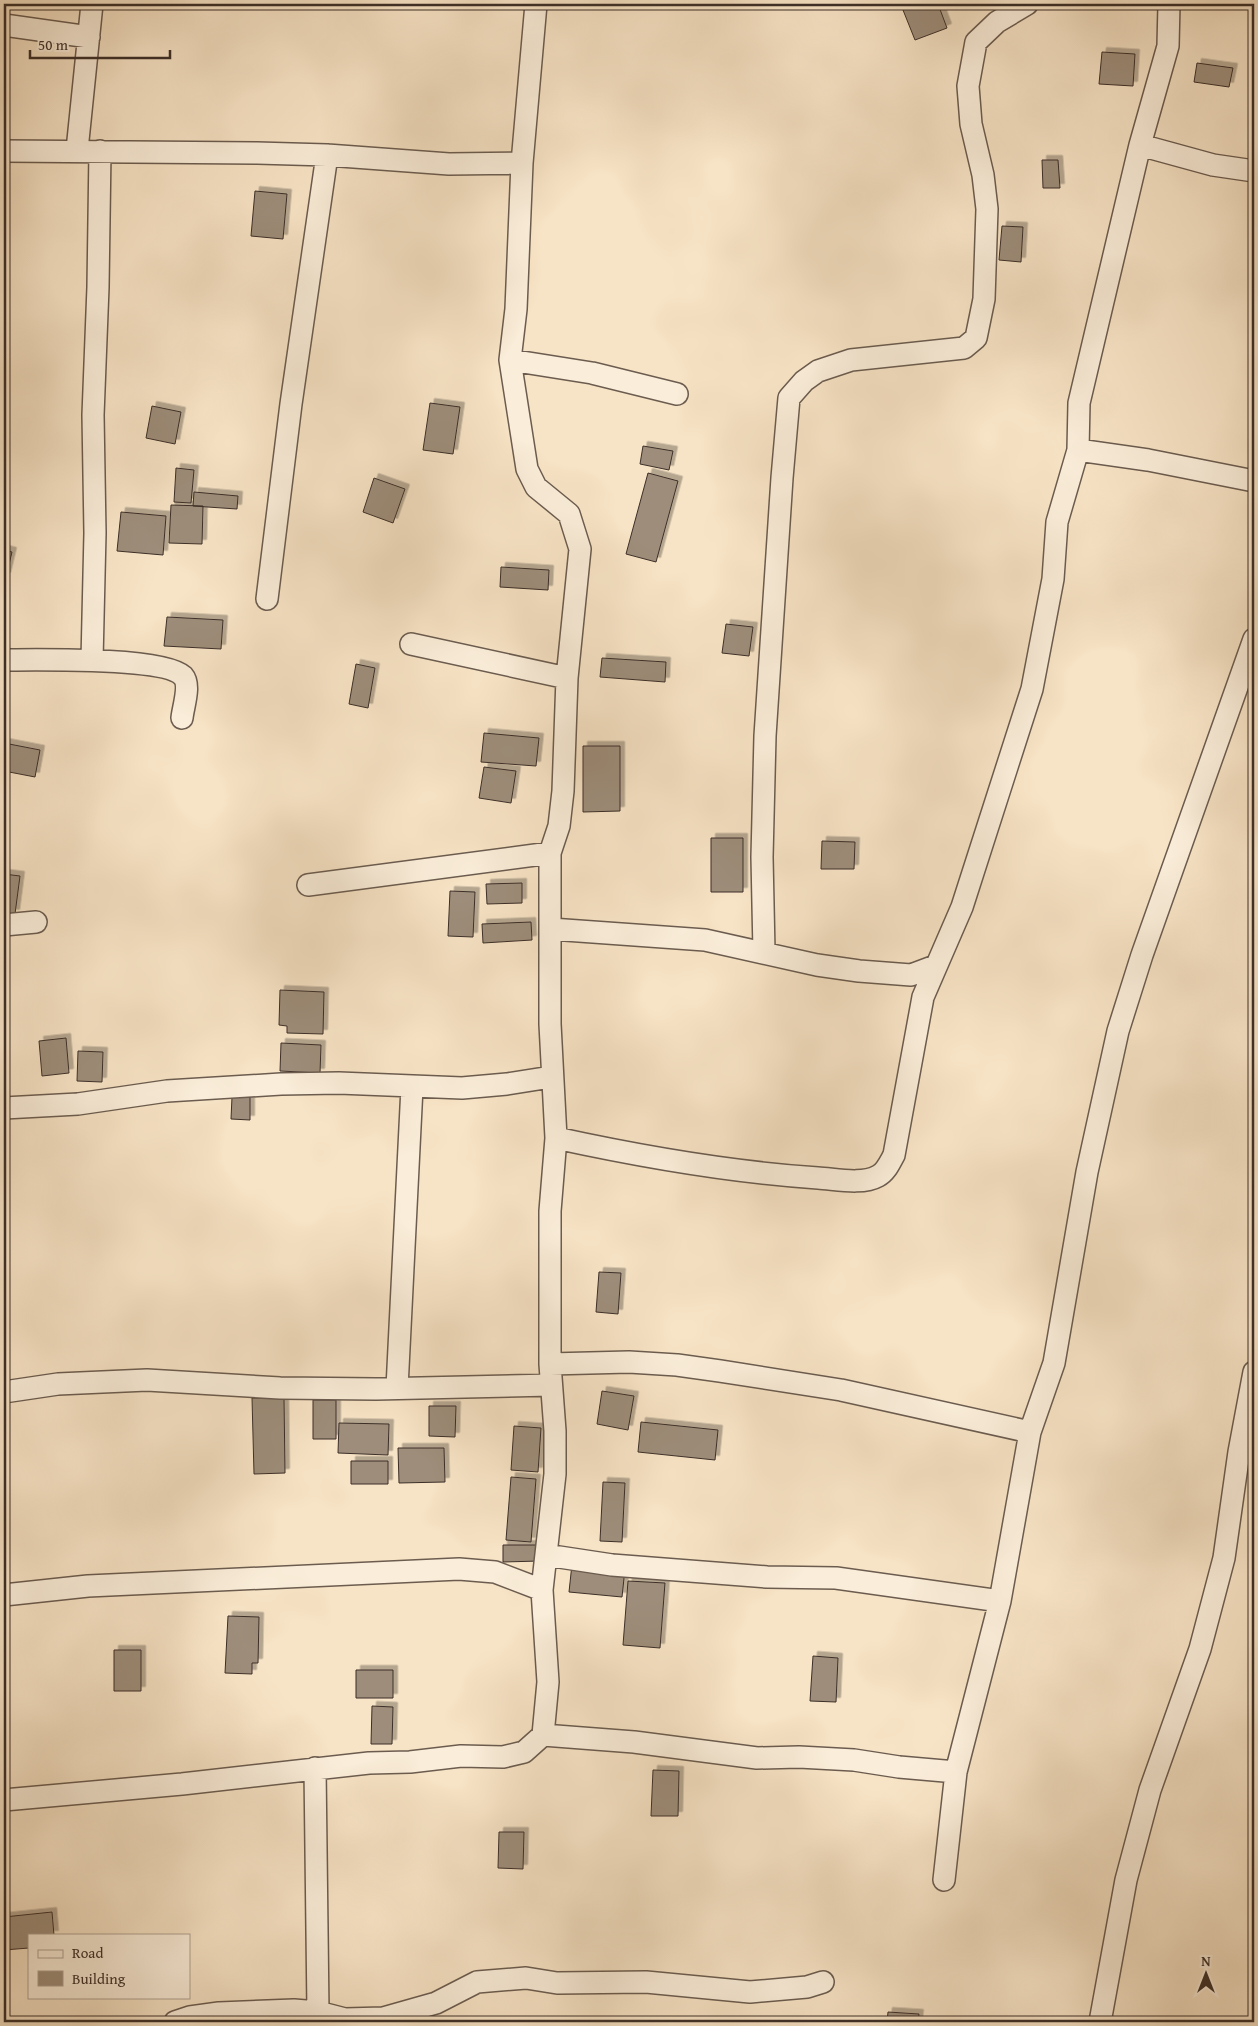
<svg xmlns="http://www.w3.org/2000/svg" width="1258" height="2026" viewBox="0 0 1258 2026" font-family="'Gentium Book Plus',serif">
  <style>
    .building { fill: #9d8d7a; stroke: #3c2f28; filter: url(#shadow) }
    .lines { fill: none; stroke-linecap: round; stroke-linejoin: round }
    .minor-casing { stroke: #6b5c4f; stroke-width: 24 }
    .minor { stroke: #faedd9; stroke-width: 21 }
  </style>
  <defs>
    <filter id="shadow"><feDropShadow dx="4.5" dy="-4.5" stdDeviation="0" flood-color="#0004"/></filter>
  </defs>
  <rect width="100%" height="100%" fill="#f7e3c5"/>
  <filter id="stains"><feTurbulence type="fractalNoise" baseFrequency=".004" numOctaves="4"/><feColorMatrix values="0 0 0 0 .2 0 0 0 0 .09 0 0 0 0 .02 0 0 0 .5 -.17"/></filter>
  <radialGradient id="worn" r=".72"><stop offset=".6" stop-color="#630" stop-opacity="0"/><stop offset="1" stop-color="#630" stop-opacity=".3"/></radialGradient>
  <!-- building -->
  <path class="building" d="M 920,4 L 938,4 L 947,28 L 915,40 L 903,10 Z
    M 1102,52 L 1135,54 L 1133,86 L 1099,84 Z
    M 1197,63 L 1233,68 L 1229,87 L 1194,82 Z
    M 1042,160 L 1058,160 L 1060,188 L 1043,188 Z
    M 255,191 L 287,194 L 283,239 L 251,236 Z
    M 1002,226 L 1023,227 L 1021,262 L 999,260 Z
    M 430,403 L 460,407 L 453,454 L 423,450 Z
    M 152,406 L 181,412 L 175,444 L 146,438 Z
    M 643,446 L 673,451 L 669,470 L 640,464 Z
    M 176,468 L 194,470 L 191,503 L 174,502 Z
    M 648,473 L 678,481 L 656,562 L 626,554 Z
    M 374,478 L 405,489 L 393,523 L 363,512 Z
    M 194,492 L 238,496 L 237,509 L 193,506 Z
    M 171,505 L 203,506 L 202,544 L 169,543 Z
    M 121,512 L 166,516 L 163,555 L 117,551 Z
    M 4,550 L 12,552 L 6,577 L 4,576 Z
    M 501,567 L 549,570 L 548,590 L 500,587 Z
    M 167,617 L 223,620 L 221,649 L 164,646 Z
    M 726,624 L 753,627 L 749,656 L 722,653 Z
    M 602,658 L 666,662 L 665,682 L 600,677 Z
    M 356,664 L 375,668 L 368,708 L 349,704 Z
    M 484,733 L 539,738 L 536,766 L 481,762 Z
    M 4,743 L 40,750 L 35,777 L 4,771 Z
    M 583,746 L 620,746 L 620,811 L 583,812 Z
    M 484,767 L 516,771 L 511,803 L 479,798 Z
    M 711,838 L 743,838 L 743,892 L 711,892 Z
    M 822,841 L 855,842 L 854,869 L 821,869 Z
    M 4,874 L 20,876 L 15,914 L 4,913 Z
    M 522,883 L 522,903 L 487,904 L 486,884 Z
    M 450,891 L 475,892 L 473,937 L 448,936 Z
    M 531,922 L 532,940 L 483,943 L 482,924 Z
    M 280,990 L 324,992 L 323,1034 L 287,1033 L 287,1026 L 279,1025 Z
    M 66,1038 L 69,1073 L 42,1076 L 39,1041 Z
    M 281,1043 L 321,1045 L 320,1073 L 280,1071 Z
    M 78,1051 L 103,1052 L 102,1082 L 77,1081 Z
    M 232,1097 L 250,1097 L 250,1120 L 231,1119 Z
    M 599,1272 L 621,1273 L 618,1314 L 596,1312 Z
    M 602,1391 L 634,1396 L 628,1430 L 597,1424 Z
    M 252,1398 L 284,1398 L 285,1473 L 254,1474 Z
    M 313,1400 L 336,1400 L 336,1439 L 313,1439 Z
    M 429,1406 L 456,1406 L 455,1437 L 429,1436 Z
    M 641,1422 L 718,1430 L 715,1460 L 638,1452 Z
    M 339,1423 L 389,1424 L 388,1455 L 338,1453 Z
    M 514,1426 L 541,1428 L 538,1472 L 511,1470 Z
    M 398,1448 L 444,1448 L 445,1482 L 399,1483 Z
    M 351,1461 L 388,1461 L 388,1484 L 351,1484 Z
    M 511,1477 L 536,1479 L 531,1542 L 506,1540 Z
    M 603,1482 L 625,1483 L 622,1542 L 600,1541 Z
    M 503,1545 L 539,1545 L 540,1561 L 503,1562 Z
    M 572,1564 L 625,1569 L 622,1597 L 569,1592 Z
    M 628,1581 L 665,1583 L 660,1648 L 623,1645 Z
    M 228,1616 L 259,1617 L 258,1663 L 252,1663 L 252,1674 L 225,1673 Z
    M 114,1650 L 141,1650 L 141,1691 L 114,1691 Z
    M 813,1656 L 838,1658 L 836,1702 L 810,1701 Z
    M 356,1670 L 393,1670 L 393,1698 L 356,1698 Z
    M 372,1706 L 393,1707 L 392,1744 L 371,1744 Z
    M 653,1770 L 679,1771 L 678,1816 L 651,1816 Z
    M 499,1832 L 524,1832 L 523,1869 L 498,1868 Z
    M 52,1912 L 54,1935 L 29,1935 L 29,1948 L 4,1950 L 4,1917 Z
    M 888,2012 L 919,2014 L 918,2022 L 887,2022 Z"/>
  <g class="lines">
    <!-- minor casing -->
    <g class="minor-casing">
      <path id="minor" d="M 4,25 L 89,37
        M 1140,145 L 1213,165 L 1254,171
        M 77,150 L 92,4
        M 4,151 L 257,153 L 327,155 L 449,164 L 522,163
        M 510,360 L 592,373 L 677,394
        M 1078,450 L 1148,460 L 1254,481
        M 267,599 L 291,404 L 327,155
        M 411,644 L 567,678
        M 4,660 C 35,660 164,657 183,676 C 191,685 183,707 182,718
        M 92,660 L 95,533 L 93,415 L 98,287 L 100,151
        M 308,885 L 550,853
        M 4,925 L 36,922
        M 551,929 L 705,940 L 817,965 L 859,971 L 911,975 L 935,966
        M 764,952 L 762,857 L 765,736 L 782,478 L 789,398 L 804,381 L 818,371 L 851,360 L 964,348 L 976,338 L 984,299 L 987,209 L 983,175 L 971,124 L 968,86 L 976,42 L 997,22 L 1027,4
        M 4,1108 L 78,1104 L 167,1091 L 281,1084 L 339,1083 L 462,1088 L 507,1084 L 551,1077
        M 556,1138 C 643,1157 729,1172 818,1178 C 836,1179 862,1185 878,1176 C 886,1172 890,1162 894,1155 L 923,997 L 962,907 L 1032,689 L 1053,579 L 1057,522 L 1078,450 L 1079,403 L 1140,145 L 1168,46 L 1169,4
        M 550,1364 L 629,1362 L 677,1365 L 720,1371 L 841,1390 L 1030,1432
        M 397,1388 L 412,1087
        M 4,1392 L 58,1384 L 147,1380 L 280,1388 L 376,1389 L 551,1385
        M 546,1555 L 612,1565 L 767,1577 L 836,1578 L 1000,1601
        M 4,1595 L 88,1586 L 459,1569 L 495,1572 L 542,1590
        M 543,1735 L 634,1742 L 757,1758 L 799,1757 L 854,1760 L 899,1767 L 956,1772
        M 315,1768 L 318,2012
        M 4,1800 L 182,1784 L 369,1763 L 410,1762 L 461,1756 L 503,1757 L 524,1752 L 543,1735 L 548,1682 L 542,1590 L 555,1474 L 555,1431 L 550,1364 L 550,1211 L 556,1138 L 550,1024 L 550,853 L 559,826 L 563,791 L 567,678 L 580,549 L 569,514 L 536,487 L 527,469 L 510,360 L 516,309 L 522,163 L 536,4
        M 944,1880 L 956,1772 L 1000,1601 L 1030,1432 L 1054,1363 L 1087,1172 L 1118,1031 L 1142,955 L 1254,639
        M 175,2022 L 190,2017 L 219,2013 L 294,2010 L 318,2012 L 345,2019 L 383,2018 L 436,2003 L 477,1982 L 526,1978 L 557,1983 L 646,1982 L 750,1992 L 807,1987 L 823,1982
        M 1100,2022 L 1126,1880 L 1150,1790 L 1200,1649 L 1224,1558 L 1239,1452 L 1254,1372"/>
    </g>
    <!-- minor -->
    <use href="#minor" class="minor"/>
  </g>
  <!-- margin -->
  <rect width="1258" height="2026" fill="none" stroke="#f7e3c5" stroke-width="20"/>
  <rect x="5" y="5" width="1248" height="2016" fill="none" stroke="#3c2f28" stroke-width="2.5"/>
  <rect x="10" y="10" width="1238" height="2006" fill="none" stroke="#3c2f28"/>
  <!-- legend -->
  <rect x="28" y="1934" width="162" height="65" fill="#faedd9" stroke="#aea192"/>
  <rect x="38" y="1950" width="25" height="8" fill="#faedd9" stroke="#aea192"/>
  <text x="72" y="1958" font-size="15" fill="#3c2f28">Road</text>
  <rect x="38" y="1971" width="25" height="15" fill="#9d8d7a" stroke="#aea192"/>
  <text x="72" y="1984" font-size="15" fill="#3c2f28">Building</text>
  <!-- north arrow -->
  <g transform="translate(1206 1974)" stroke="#faedd9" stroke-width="4" paint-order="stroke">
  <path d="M0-4L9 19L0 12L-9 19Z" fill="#3c2f28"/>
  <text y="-8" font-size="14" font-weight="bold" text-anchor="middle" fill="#3c2f28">N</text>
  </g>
  <!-- scale -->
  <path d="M30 50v8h140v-8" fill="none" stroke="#3c2f28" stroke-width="2.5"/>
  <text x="38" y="50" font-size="15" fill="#3c2f28" stroke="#faedd9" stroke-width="4" paint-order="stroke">50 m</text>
  <rect width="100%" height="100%" filter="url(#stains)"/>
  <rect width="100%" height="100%" fill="url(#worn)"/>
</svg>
